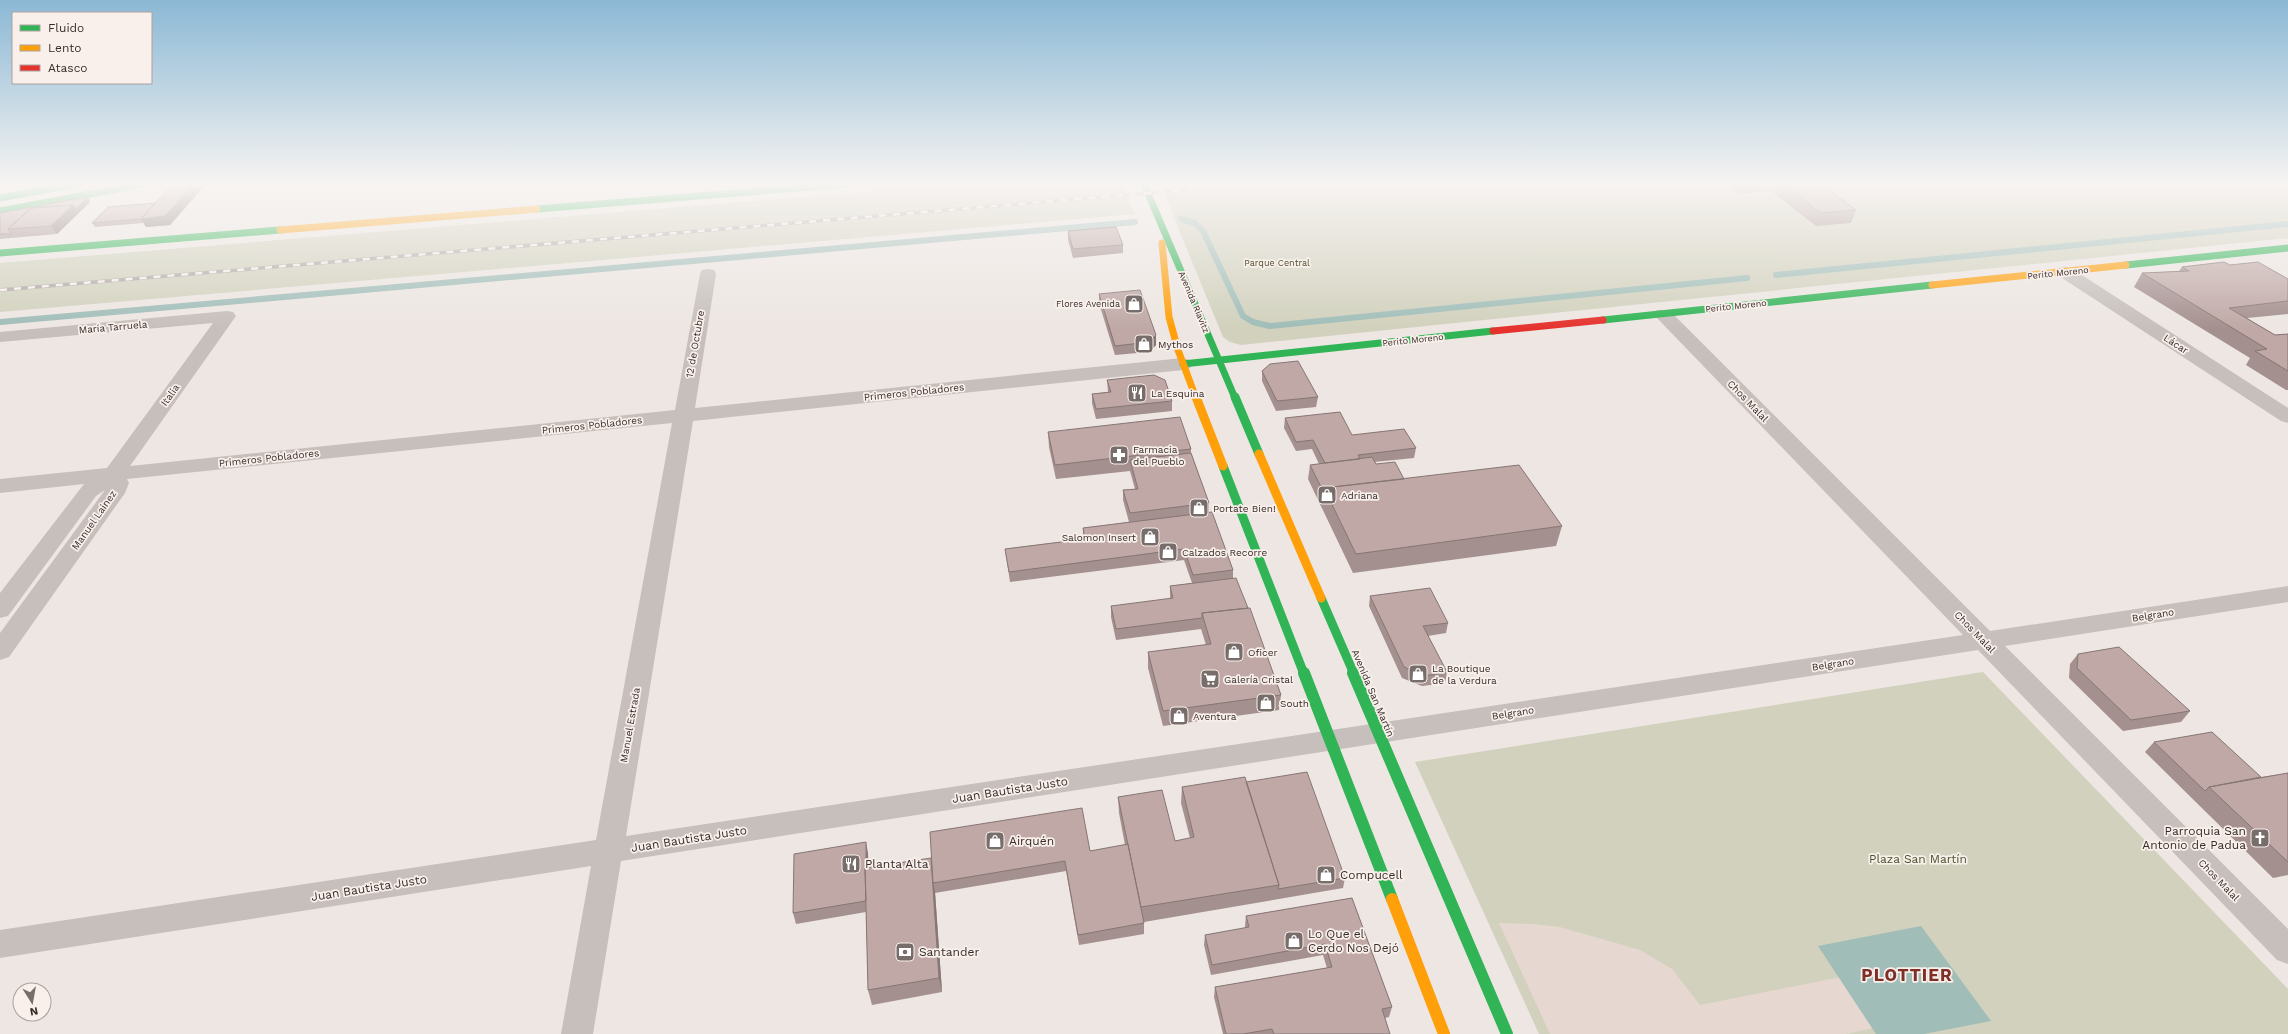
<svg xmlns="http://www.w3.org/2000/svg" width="2288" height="1034" viewBox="0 0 2288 1034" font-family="'Work Sans',sans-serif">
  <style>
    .green { fill: #d1d1bd }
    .plaza { fill: #e6d8d0 }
    .water { fill: #a0bdb8 }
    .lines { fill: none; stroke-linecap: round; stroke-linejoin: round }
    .stream { stroke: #a0bdb8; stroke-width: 6 }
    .street { fill: #c6bfbc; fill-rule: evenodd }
    .fast-far2 { stroke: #30b455; stroke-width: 7 }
    .fast-far1 { stroke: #30b455; stroke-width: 9 }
    .fast { stroke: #30b455; stroke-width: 12 }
    .slow-far2 { stroke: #ff9f0a; stroke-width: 7 }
    .slow-far1 { stroke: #ff9f0a; stroke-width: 9 }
    .slow { stroke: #ff9f0a; stroke-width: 12 }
    .jam { stroke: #e5322d; stroke-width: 7 }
    .rail-casing { stroke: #aea8a6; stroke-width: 3.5 }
    .rail { stroke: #f9f0eb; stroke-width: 2.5; stroke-dasharray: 7; stroke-linecap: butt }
    .wall { fill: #a4908f }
    .shaded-wall { fill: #867674 }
    .building { fill: #bfa8a6; stroke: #867674 }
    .labels { text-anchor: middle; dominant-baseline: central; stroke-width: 3.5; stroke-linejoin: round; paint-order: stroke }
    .far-park-label { font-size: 9px; fill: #4c532f; stroke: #f9f0eb }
    .far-street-label { font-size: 9px; fill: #372c2a; stroke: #f9f0eb }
    .far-poi-label { font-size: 9px; fill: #372c2a; stroke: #f9f0eb; text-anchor: end }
    .street-label { font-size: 10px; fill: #372c2a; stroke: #f9f0eb }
    .poi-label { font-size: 10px; fill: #372c2a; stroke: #f9f0eb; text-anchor: start }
    .near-street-label { font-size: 12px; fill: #372c2a; stroke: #f9f0eb }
    .near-poi-label { font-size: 12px; fill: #372c2a; stroke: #f9f0eb; text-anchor: start }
    .near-park-label { font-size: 12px; fill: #4c532f; stroke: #f9f0eb }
    .near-district-label { font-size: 17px; font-weight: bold; letter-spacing: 1px; fill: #802e28; stroke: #f9f0eb }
  </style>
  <rect width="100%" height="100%" fill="#ede6e2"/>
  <!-- green -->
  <path class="green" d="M 959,184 L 1122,184 L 1135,214 L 0,312 L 0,263 Z
    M 1160,184 L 2288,184 L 2288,238 L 1241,345 L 1230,342 L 1223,337 Z
    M 1983,672 L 2288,989 L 2288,1034 L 1539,1034 L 1415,762 Z"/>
  <!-- plaza -->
  <path class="plaza" d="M 1499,923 L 1534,924 L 1560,927 L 1640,950 L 1672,969 L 1700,1005 L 1841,977 L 1874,1028 L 1846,1034 L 1550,1034 Z"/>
  <!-- water -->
  <path class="water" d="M 1921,926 L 1991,1021 L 1924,1034 L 1876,1034 L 1818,946 Z"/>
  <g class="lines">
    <!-- stream -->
    <path class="stream" d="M 1181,219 L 1195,223 L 1203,231 L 1243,316 L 1253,322 L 1270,326 L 1747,278
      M 1776,275 L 2288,224
      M 0,322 L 1135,222"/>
    <!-- street -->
    <path class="street" d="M 2065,267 L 2071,268 L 2288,408 L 2288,423 L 2281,421 L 2059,276 L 2057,272 L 2059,268 Z
      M 708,269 L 714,270 L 716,274 L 695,408 L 1183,358 L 1190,360 L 1192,364 L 1190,368 L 1183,370 L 693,421 L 626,836 L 1963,635 L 1657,318 L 1654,314 L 1657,310 L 1669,310 L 1990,631 L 2288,586 L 2288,602 L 2005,646 L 2288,929 L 2288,964 L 2277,960 L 1978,650 L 621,861 L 593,1034 L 561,1034 L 591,866 L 0,958 L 0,930 L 596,840 L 672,423 L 127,479 L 129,483 L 125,493 L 9,657 L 0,660 L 0,633 L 105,490 L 96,496 L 8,616 L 0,618 L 0,593 L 84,484 L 0,493 L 0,479 L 107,468 L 213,323 L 0,342 L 0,332 L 227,311 L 233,312 L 236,316 L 130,466 L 675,410 L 700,274 L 702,270 Z"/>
    <!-- fast-far2 -->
    <path class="fast-far2" d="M 1144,184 L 1235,398
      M 0,198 L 76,184
      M 537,209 L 847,184
      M 0,211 L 143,184
      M 0,253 L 280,230
      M 2126,265 L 2288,248
      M 1603,320 L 1932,285
      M 1183,364 L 1493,331"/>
    <!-- fast-far1 -->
    <path class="fast-far1" d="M 1235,397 L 1259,454
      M 1223,466 L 1304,674
      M 1321,598 L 1354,674"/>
    <!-- fast -->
    <path class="fast" d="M 1304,673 L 1392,899
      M 1353,673 L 1507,1034"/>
    <!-- slow-far2 -->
    <path class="slow-far2" d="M 280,230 L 537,209
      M 1162,243 L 1169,317 L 1178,350 L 1196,398
      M 1932,285 L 2126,265"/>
    <!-- slow-far1 -->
    <path class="slow-far1" d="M 1196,397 L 1223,466
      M 1259,454 L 1321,598"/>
    <!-- slow -->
    <path class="slow" d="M 1392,899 L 1444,1034"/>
    <!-- jam -->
    <path class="jam" d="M 1493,331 L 1603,320"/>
    <!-- rail casing -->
    <g class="rail-casing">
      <path id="rail" d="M 0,290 L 1256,184"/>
    </g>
    <!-- rail -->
    <use href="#rail" class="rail"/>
  </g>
  <!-- wall -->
  <path class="wall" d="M 173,184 L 204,184 L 205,185 L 170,225 L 146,227 L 144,223 L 95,227 L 92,223 L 155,203 Z
    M 1726,184 L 1821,184 L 1856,210 L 1851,223 L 1816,226 L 1771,191 L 1738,194 Z
    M 88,197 L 90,202 L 57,234 L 0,239 L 0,213 Z
    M 1068,231 L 1123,245 L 1123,253 L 1073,258 L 1068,240 Z
    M 2230,265 L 2288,279 L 2288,314 L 2247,318 L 2275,335 L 2288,334 L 2288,390 L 2286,390 L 2246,365 L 2250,358 L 2134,287 L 2142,273 L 2179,271 L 2182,267 Z
    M 1099,294 L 1156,345 L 1149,352 L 1115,355 L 1099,303 Z
    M 1262,371 L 1318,397 L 1316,407 L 1276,411 L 1262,381 Z
    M 1107,380 L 1172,401 L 1172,411 L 1096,419 L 1092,403 L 1092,394 L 1108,392 Z
    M 1285,418 L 1352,435 L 1416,448 L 1414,458 L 1374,462 L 1376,464 L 1404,479 L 1562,526 L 1556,546 L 1353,573 L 1308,479 L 1310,465 L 1319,464 L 1312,449 L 1296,451 L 1284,428 Z
    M 1048,432 L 1191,449 L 1191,453 L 1209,503 L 1209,512 L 1233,570 L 1233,578 L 1247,608 L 1281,695 L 1279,710 L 1163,726 L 1148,668 L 1148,652 L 1206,645 L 1201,629 L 1116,640 L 1111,617 L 1111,606 L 1170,599 L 1170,586 L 1192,583 L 1184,560 L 1010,582 L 1005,549 L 1083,539 L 1083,528 L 1129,522 L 1123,500 L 1123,490 L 1135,489 L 1130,471 L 1056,479 L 1049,447 Z
    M 1370,596 L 1448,623 L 1446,633 L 1428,636 L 1447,672 L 1445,683 L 1422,686 L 1402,678 L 1369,606 Z
    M 2078,654 L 2190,711 L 2181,722 L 2123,731 L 2069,678 L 2070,664 Z
    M 2154,742 L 2261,777 L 2288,773 L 2288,875 L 2273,878 L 2145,752 Z
    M 1246,782 L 1345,878 L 1343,888 L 1144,922 L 1144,934 L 1079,945 L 1066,871 L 935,893 L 935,892 L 942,992 L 872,1005 L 868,990 L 866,912 L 796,924 L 793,913 L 868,853 L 868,868 L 1090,851 L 1125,845 L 1119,813 L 1118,797 L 1175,841 L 1190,838 L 1181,803 L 1182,787 Z
    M 1352,898 L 1392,1007 L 1389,1017 L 1385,1018 L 1390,1034 L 1223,1034 L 1214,997 L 1215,987 L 1327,968 L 1323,955 L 1211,975 L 1204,945 L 1205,935 L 1245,928 L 1245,926 L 1246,916 Z"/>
  <!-- shaded-wall -->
  <path class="shaded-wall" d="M 194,184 L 204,184 L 205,185 L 170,225 L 146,227 L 141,219 Z
    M 88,197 L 90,202 L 57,234 L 51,226 L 73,205 Z
    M 1156,335 L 1156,345 L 1149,352 L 1149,342 Z
    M 866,842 L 868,853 L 870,911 L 867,901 Z
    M 931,858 L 934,873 L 933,883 L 935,892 L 942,992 L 939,978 Z"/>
  <!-- building -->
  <path class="building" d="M 173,184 L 194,184 L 165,216 L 141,219 Z
    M 1783,184 L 1821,184 L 1856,210 L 1821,213 Z
    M 88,197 L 76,209 L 73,205 L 31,208 L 8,229 L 11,234 L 0,234 L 0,213 Z
    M 155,203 L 141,219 L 92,223 L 108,207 Z
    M 73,205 L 51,226 L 8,229 L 31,208 Z
    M 1116,227 L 1123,245 L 1073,249 L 1068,231 Z
    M 2224,262 L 2230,265 L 2258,262 L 2288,279 L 2288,301 L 2229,308 L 2275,335 L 2288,334 L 2288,371 L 2255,351 L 2267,349 L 2142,273 L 2189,271 L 2182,267 Z
    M 1140,290 L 1156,335 L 1149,342 L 1115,346 L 1099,294 Z
    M 1298,361 L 1318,397 L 1277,401 L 1262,371 L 1270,364 Z
    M 1154,375 L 1165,380 L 1172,401 L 1096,409 L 1092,394 L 1111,392 L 1107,380 Z
    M 1340,412 L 1352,435 L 1404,429 L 1416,448 L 1358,455 L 1360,459 L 1325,463 L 1313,440 L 1296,442 L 1285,418 Z
    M 1180,417 L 1191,449 L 1055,465 L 1048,432 Z
    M 1191,453 L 1209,503 L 1130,513 L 1123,490 L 1138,489 L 1130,460 Z
    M 1372,457 L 1376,464 L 1395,462 L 1404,479 L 1324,488 L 1324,493 L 1310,465 Z
    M 1519,465 L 1562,526 L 1356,554 L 1324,488 Z
    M 1212,512 L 1233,570 L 1193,575 L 1184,549 L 1009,572 L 1005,549 L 1085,539 L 1083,528 Z
    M 1236,578 L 1248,608 L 1202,613 L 1202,618 L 1116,629 L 1111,606 L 1173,598 L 1170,586 Z
    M 1430,588 L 1448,623 L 1423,626 L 1447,672 L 1424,676 L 1404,667 L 1370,596 Z
    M 1250,608 L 1281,695 L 1163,711 L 1148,652 L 1211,644 L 1202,613 Z
    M 2119,647 L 2190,711 L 2131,720 L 2077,668 L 2078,654 Z
    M 2212,732 L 2261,777 L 2209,787 L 2205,791 L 2154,742 Z
    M 1307,772 L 1345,878 L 1278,889 L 1279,885 L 1246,782 Z
    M 2288,773 L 2288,862 L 2209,787 Z
    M 1245,777 L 1279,885 L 1141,907 L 1118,797 L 1162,790 L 1175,841 L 1194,837 L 1182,787 Z
    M 1082,808 L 1090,851 L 1128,844 L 1144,923 L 1078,935 L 1065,861 L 933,883 L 930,832 Z
    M 866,842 L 866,868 L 865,868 L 866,901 L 793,913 L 794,854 Z
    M 931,858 L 939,978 L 868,990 L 865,868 Z
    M 1352,898 L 1392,1007 L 1382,1009 L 1390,1034 L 1274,1034 L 1272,1029 L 1243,1034 L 1226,1034 L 1215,987 L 1332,967 L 1325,944 L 1212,965 L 1205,935 L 1249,927 L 1246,916 Z"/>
  <!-- sky -->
  <linearGradient id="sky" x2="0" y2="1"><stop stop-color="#8bb8d5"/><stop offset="0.56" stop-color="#f7f4f2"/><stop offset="1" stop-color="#f7f4f2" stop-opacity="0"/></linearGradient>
  <rect width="2288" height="329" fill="url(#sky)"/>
  <!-- icons -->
  <defs>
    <g id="shop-square" transform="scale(1)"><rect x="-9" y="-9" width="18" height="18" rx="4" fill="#776d6a" stroke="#f9f0eb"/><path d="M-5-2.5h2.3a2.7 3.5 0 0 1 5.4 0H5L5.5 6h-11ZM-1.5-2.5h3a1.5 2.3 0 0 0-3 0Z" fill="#fff"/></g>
    <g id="restaurant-square" transform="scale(1)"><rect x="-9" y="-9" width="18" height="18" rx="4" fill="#776d6a" stroke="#f9f0eb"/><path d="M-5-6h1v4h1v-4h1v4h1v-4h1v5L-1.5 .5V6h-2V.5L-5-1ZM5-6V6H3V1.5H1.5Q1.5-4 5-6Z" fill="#fff"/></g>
    <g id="pharmacy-square" transform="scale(1)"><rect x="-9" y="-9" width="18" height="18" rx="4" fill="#776d6a" stroke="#f9f0eb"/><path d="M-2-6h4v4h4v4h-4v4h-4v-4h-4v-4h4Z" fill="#fff"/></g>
    <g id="supermarket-square" transform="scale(1)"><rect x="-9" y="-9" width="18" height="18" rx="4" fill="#776d6a" stroke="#f9f0eb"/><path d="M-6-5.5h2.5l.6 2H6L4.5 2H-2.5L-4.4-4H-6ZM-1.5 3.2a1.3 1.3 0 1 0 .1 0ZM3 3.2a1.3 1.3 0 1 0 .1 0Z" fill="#fff"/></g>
    <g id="church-square" transform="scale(1)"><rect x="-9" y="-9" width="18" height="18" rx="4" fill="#776d6a" stroke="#f9f0eb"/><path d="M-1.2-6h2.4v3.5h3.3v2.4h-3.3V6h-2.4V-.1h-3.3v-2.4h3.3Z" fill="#fff"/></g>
    <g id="bank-square" transform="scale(1)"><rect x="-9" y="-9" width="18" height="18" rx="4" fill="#776d6a" stroke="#f9f0eb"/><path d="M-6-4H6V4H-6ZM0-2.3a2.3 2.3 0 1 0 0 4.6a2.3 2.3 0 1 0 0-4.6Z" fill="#fff"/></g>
  </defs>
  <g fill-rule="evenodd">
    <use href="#shop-square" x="1134" y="304"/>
    <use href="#shop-square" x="1144" y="344"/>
    <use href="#restaurant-square" x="1137" y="393"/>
    <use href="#pharmacy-square" x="1119" y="455"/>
    <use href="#shop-square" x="1327" y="495"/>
    <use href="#shop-square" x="1199" y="508"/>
    <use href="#shop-square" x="1150" y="537"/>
    <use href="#shop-square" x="1168" y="552"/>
    <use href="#shop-square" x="1234" y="652"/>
    <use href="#shop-square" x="1418" y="674"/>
    <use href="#supermarket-square" x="1210" y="679"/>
    <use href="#shop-square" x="1266" y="703"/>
    <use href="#shop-square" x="1179" y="716"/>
    <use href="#church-square" x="2260" y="838"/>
    <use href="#shop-square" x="995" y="841"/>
    <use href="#restaurant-square" x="851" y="864"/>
    <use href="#shop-square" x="1326" y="875"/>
    <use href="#shop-square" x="1294" y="941"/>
    <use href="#bank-square" x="905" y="952"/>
  </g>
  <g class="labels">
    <!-- far-park labels -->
    <g class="far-park-label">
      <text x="1277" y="263">Parque Central</text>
    </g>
    <!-- far-street labels -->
    <g class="far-street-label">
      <text transform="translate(2058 273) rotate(-6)">Perito Moreno</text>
      <text transform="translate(1194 302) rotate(67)">Avenida Riavitz</text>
      <text transform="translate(1736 306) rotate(-6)">Perito Moreno</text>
      <text transform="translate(1413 340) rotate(-6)">Perito Moreno</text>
    </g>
    <!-- far-poi labels -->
    <g class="far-poi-label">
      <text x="1120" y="304">Flores Avenida</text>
    </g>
    <!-- street labels -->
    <g class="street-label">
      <text transform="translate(113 327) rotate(-5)">María Tarruela</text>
      <text transform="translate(695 344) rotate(-80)">12 de Octubre</text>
      <text transform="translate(2176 344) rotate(33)">Lácar</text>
      <text transform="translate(914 392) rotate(-6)">Primeros Pobladores</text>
      <text transform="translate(170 395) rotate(-54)">Italia</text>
      <text transform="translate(1748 401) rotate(46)">Chos Malal</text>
      <text transform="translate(592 425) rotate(-6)">Primeros Pobladores</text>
      <text transform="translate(269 458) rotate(-6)">Primeros Pobladores</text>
      <text transform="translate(94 520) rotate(-55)">Manuel Lainez</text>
      <text transform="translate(2153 615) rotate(-9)">Belgrano</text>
      <text transform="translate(1975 632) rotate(46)">Chos Malal</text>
      <text transform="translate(1833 664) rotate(-9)">Belgrano</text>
      <text transform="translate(1373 693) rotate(67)">Avenida San Martín</text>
      <text transform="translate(1513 713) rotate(-9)">Belgrano</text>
      <text transform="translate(630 725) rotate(-80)">Manuel Estrada</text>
      <text transform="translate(2219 880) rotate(46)">Chos Malal</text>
    </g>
    <!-- poi labels -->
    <g class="poi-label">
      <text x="1158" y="344">Mythos</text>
      <text x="1151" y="393">La Esquina</text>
      <text x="1133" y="449">Farmacia<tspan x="1133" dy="12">del Pueblo</tspan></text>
      <text x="1341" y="495">Adriana</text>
      <text x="1213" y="508">Portate Bien!</text>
      <text x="1136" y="537" text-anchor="end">Salomon Insert</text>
      <text x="1182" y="552">Calzados Recorre</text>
      <text x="1248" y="652">Oficer</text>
      <text x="1432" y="668">La Boutique<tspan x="1432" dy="12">de la Verdura</tspan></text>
      <text x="1224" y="679">Galería Cristal</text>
      <text x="1280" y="703">South</text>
      <text x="1193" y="716">Aventura</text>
    </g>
    <!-- near-street labels -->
    <g class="near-street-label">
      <text transform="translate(1010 790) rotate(-9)">Juan Bautista Justo</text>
      <text transform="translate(689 839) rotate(-9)">Juan Bautista Justo</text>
      <text transform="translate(369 888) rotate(-9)">Juan Bautista Justo</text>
    </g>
    <!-- near-poi labels -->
    <g class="near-poi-label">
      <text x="2246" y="831" text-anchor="end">Parroquia San<tspan x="2246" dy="14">Antonio de Padua</tspan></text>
      <text x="1009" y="841">Airquén</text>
      <text x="865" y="864">Planta Alta</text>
      <text x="1340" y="875">Compucell</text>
      <text x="1308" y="934">Lo Que el<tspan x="1308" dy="14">Cerdo Nos Dejó</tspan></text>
      <text x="919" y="952">Santander</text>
    </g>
    <!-- near-park labels -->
    <g class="near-park-label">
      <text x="1918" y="859">Plaza San Martín</text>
    </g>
    <!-- near-district labels -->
    <g class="near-district-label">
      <text x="1907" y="975">PLOTTIER</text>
    </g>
  </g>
  <!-- legend -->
  <rect x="12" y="12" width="140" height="72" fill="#f9f0eb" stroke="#aba29e"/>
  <rect x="20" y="25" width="20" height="6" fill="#30b455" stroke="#aba29e"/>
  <text x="48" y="32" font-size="12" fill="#372c2a">Fluido</text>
  <rect x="20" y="45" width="20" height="6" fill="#ff9f0a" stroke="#aba29e"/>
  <text x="48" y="52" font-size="12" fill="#372c2a">Lento</text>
  <rect x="20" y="65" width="20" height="6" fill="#e5322d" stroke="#aba29e"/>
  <text x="48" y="72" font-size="12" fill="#372c2a">Atasco</text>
  <!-- north arrow -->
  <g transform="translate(32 1002) rotate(169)"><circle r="19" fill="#f9f0eb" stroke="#aba29e"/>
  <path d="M0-3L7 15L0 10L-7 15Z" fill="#776d6a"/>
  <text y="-6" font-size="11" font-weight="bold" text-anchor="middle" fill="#372c2a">N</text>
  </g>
</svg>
